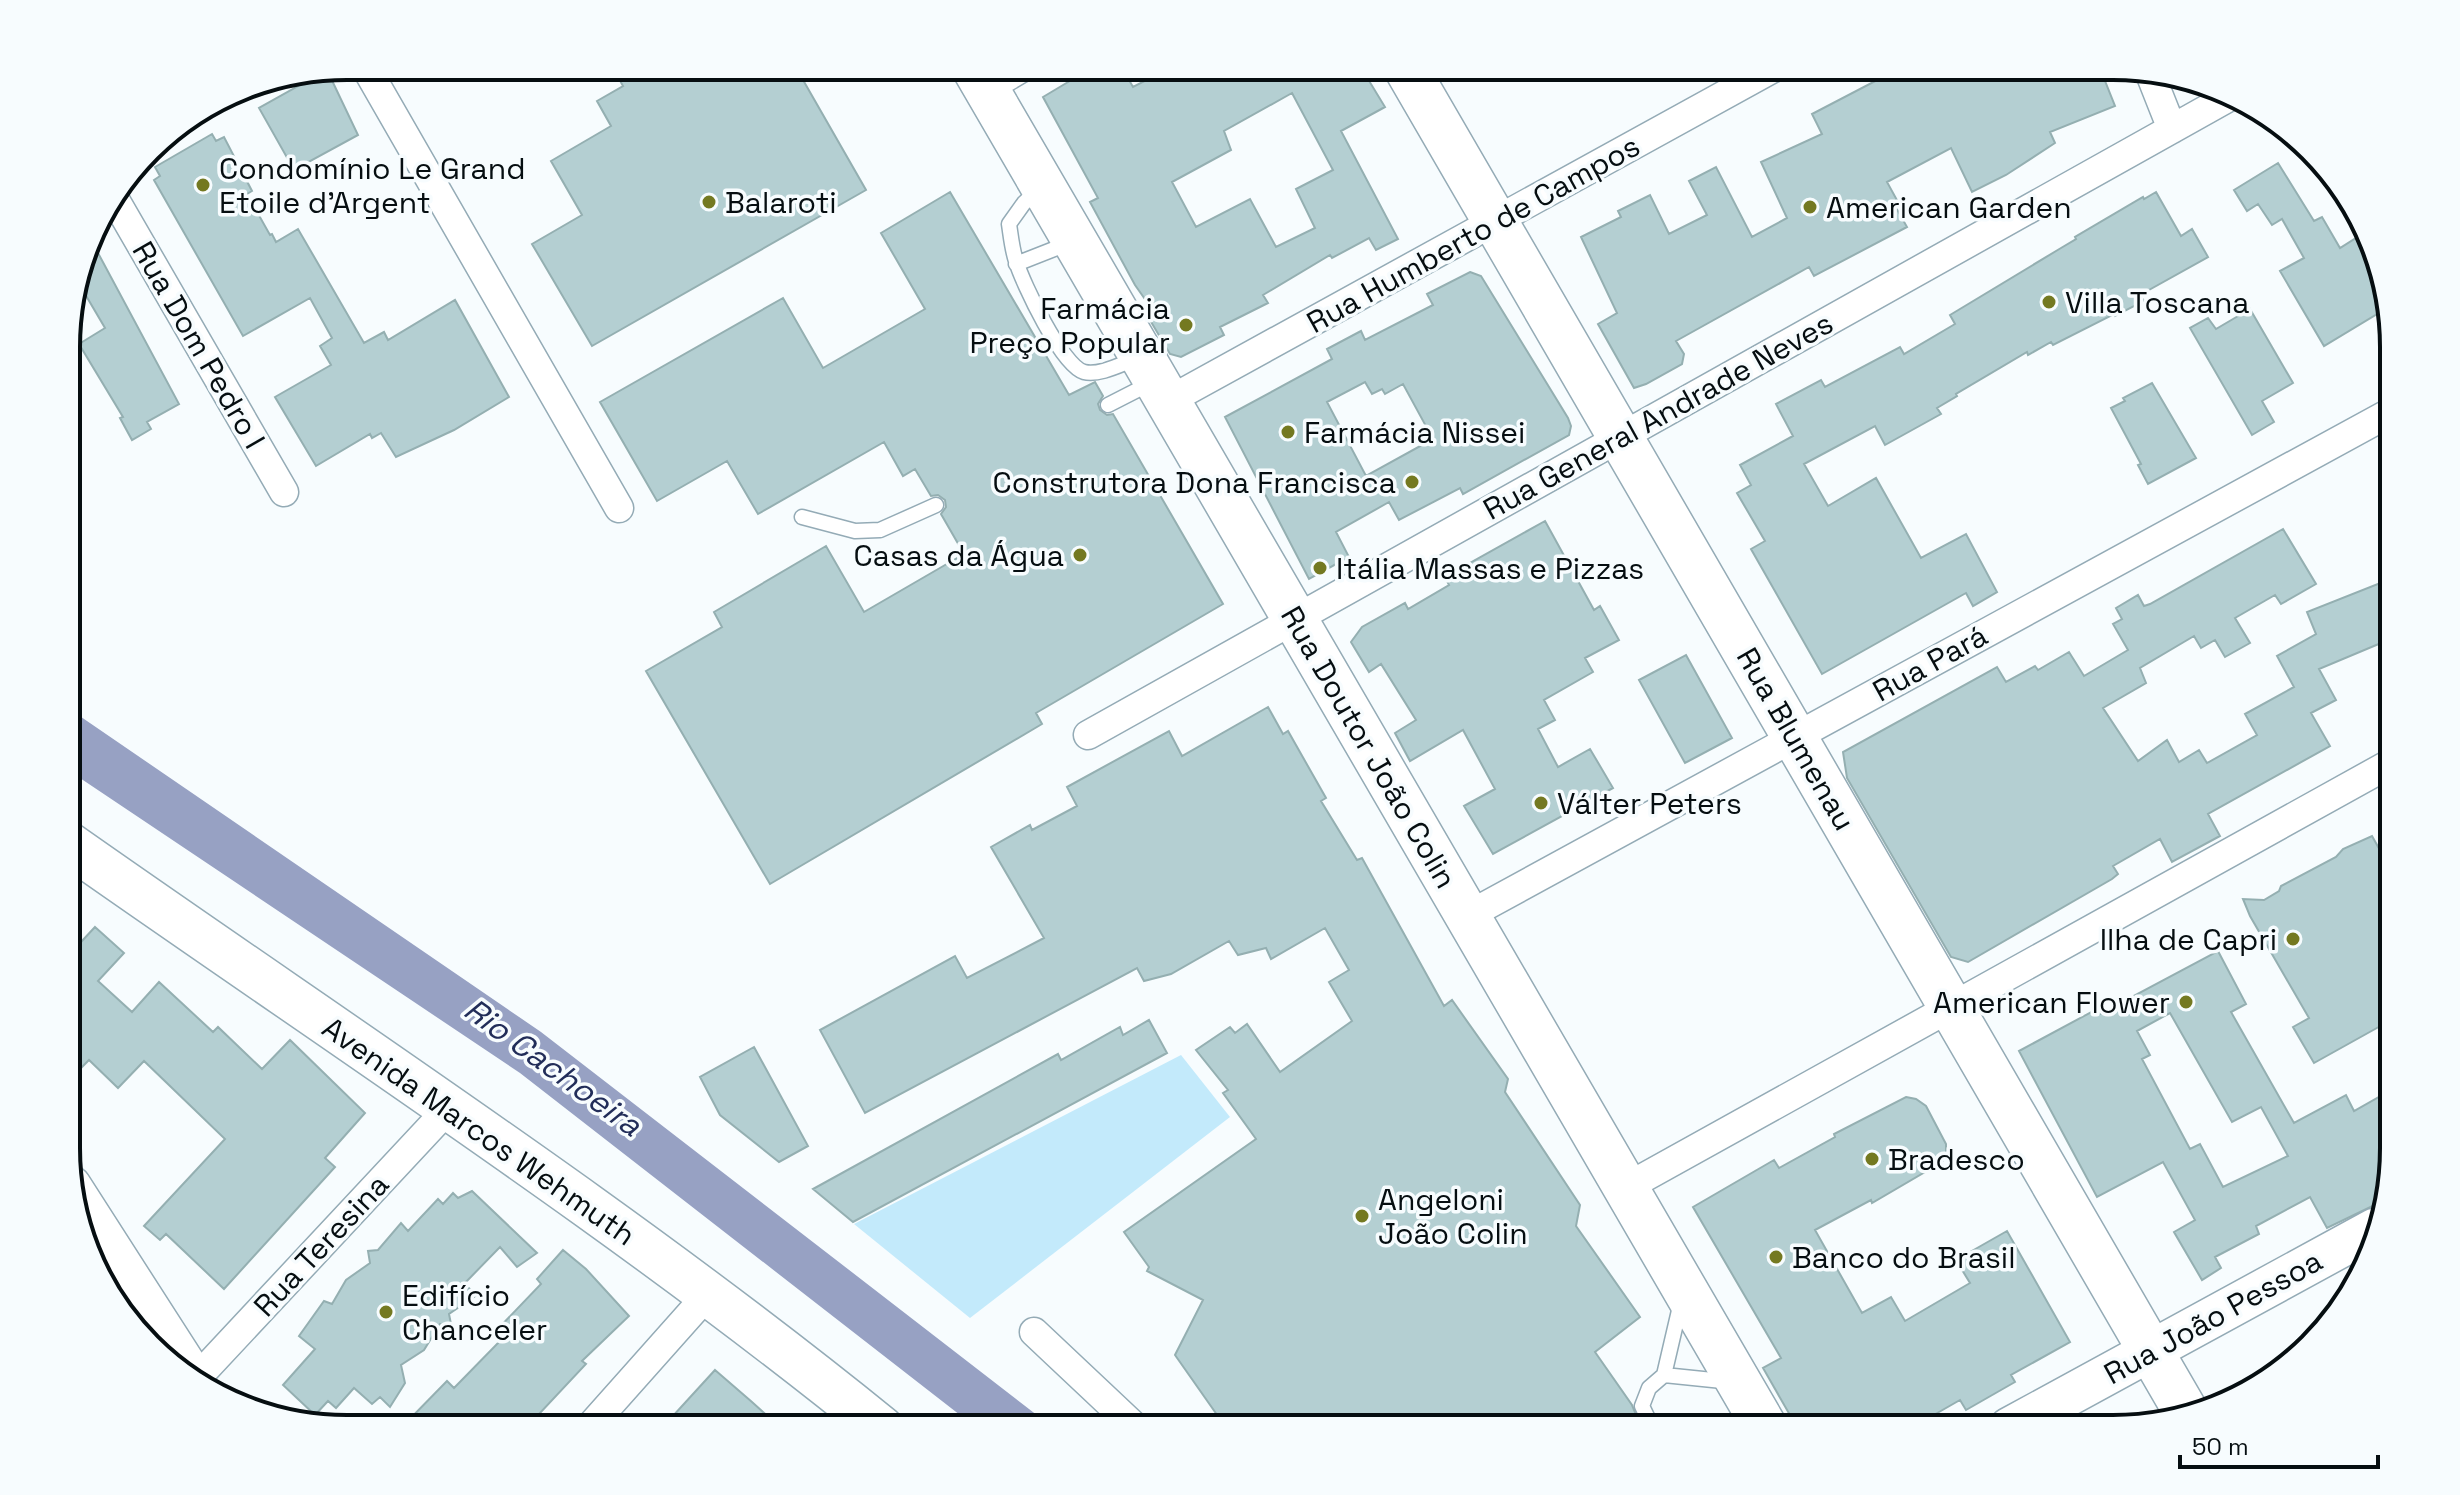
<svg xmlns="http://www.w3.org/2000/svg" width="2460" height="1495" viewBox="0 0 2460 1495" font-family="'Space Grotesk',sans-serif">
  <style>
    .green { fill: #c3eafb }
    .water { fill: #97a1c3 }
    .building { fill: #b4cfd2; stroke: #94afb1; stroke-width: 2; fill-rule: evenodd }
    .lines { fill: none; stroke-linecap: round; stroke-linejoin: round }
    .lane-casing { stroke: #94abb6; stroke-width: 17 }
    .street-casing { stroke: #94abb6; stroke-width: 31 }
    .secondary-casing { stroke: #94abb6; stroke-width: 43 }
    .primary-casing { stroke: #94abb6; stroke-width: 47 }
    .path { stroke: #989fa1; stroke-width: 5; stroke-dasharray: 4 6; stroke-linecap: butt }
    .lane { stroke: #fff; stroke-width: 14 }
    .street { stroke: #fff; stroke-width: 28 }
    .secondary { stroke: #fff; stroke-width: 40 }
    .primary { stroke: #fff; stroke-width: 44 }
    .poi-dot { fill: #747921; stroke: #f7fcfe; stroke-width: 3 }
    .labels { text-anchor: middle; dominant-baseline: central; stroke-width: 7; stroke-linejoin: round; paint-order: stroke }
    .poi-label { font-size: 30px; fill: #060e11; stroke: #f7fcfe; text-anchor: start }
    .street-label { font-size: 30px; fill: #060e11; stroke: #f7fcfe }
    .water-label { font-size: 32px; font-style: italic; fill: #222d59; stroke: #f7fcfe }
    .rim { fill: none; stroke: #060e11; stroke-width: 4 }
  </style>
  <rect width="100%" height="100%" fill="#f7fcfe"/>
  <!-- green -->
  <path class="green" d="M 1181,1055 L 1230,1117 L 970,1318 L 854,1224 Z"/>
  <!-- water -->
  <path class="water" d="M 68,708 L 541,1032 L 1055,1429 L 978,1429 L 520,1073 L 68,770 Z"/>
  <!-- building -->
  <path class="building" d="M 612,66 L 795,66 L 866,190 L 592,346 L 532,244 L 582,215 L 551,161 L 611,126 L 597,101 L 623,86 Z
    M 1095,66 L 1121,66 L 1133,87 L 1174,66 L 1310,66 L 1317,79 L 1342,66 L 1360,66 L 1385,107 L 1341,131 L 1398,239 L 1376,250 L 1369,238 L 1332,258 L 1330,255 L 1263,295 L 1268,303 L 1220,327 L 1224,335 L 1181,357 L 1170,354 L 1147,315 L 1154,312 L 1135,285 L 1090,202 L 1098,198 L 1043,97 ZM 1292,93 L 1333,170 L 1296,189 L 1315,228 L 1276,247 L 1250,199 L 1196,227 L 1172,182 L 1231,150 L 1224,131 Z
    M 1904,66 L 2099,66 L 2115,106 L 2050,132 L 2055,143 L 2006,175 L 1972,192 L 1951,148 L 1887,182 L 1898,202 L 1894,204 L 1907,227 L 1814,276 L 1809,267 L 1676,341 L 1684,354 L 1682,364 L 1646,384 L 1634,388 L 1598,324 L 1617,313 L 1581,237 L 1621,217 L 1618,211 L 1650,195 L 1669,234 L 1707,215 L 1689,181 L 1716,167 L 1752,237 L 1787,218 L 1761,162 L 1822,134 L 1812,114 Z
    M 327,70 L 358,135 L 294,170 L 259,108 Z
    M 212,134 L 216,141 L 224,137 L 252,191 L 247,194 L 270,235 L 272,234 L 276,242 L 298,229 L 364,343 L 384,332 L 388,340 L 455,300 L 509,397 L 454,430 L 396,457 L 381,433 L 372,438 L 370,434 L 316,466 L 275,397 L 331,365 L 320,346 L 332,338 L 310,298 L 243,336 L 154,180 L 160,176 L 155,167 Z
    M 2278,163 L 2314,221 L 2322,217 L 2340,248 L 2356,238 L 2367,258 L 2369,256 L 2387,308 L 2324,346 L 2280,271 L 2304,258 L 2282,219 L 2272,225 L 2258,204 L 2247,211 L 2234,190 Z
    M 950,192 L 1069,395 L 1095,382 L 1103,396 L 1098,404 L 1100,410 L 1107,415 L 1113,414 L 1223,604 L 1036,713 L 1042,724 L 770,884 L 646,671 L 722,627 L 714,612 L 826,546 L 864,612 L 964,554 L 941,514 L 946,507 L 945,500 L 938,495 L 931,496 L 915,469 L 903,476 L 884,442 L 758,514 L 727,461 L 657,501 L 600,402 L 783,298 L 823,368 L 925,309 L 881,233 Z
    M 2156,192 L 2181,236 L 2192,229 L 2208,257 L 2140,295 L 2144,301 L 2115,316 L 2114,314 L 2053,345 L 2051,342 L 2028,355 L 2027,352 L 1956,394 L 1957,396 L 1937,408 L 1941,414 L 1885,445 L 1875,426 L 1804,464 L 1828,506 L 1876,478 L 1921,558 L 1966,534 L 1997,592 L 1973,606 L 1966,593 L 1822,674 L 1751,549 L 1765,541 L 1737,493 L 1751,485 L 1740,465 L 1793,436 L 1776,404 L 1821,380 L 1825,387 L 1900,347 L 1904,354 L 1955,324 L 1950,315 L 2061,248 L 2076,239 L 2075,237 L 2143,197 L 2144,199 Z
    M 90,238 L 179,404 L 147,422 L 151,429 L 132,440 L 120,418 L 123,417 L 79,344 L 105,328 L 85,294 L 71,303 Z
    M 1470,272 L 1481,276 L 1568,418 L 1571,426 L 1569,435 L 1463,494 L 1460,488 L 1399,520 L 1389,502 L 1336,532 L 1349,557 L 1309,579 L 1225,417 L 1332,359 L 1327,349 L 1361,331 L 1365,340 L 1433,305 L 1427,294 ZM 1365,382 L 1372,394 L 1382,389 L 1385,394 L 1403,384 L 1433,439 L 1366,476 L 1327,402 Z
    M 2250,309 L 2293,383 L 2262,401 L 2274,422 L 2252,435 L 2190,328 L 2208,318 L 2216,329 Z
    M 2152,383 L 2196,458 L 2148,484 L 2138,465 L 2141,464 L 2111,408 L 2125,401 L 2123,398 Z
    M 1545,521 L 1594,610 L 1600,606 L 1619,640 L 1585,658 L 1593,672 L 1544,700 L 1555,720 L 1538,729 L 1558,767 L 1590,749 L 1613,788 L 1493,854 L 1464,806 L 1495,789 L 1463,730 L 1410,761 L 1395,733 L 1416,720 L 1381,664 L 1369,672 L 1351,642 L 1362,627 L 1405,603 L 1408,609 L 1449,585 L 1445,577 Z
    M 2283,529 L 2316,584 L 2281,604 L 2275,595 L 2235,618 L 2250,643 L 2225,657 L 2215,640 L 2201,648 L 2194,636 L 2140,668 L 2146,683 L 2103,708 L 2138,761 L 2167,740 L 2179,762 L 2199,750 L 2207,763 L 2257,735 L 2245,714 L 2294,687 L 2277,656 L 2316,634 L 2307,612 L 2393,578 L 2393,638 L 2319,669 L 2336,700 L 2311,713 L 2330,746 L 2208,814 L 2220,836 L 2172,862 L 2160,839 L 2113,866 L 2118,874 L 2112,879 L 1968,962 L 1951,957 L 1847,778 L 1843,752 L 1997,667 L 2006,682 L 2035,666 L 2038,670 L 2069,652 L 2084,676 L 2128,650 L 2113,624 L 2122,619 L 2116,608 L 2138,595 L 2144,606 L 2150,604 Z
    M 1686,655 L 1732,738 L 1685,763 L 1639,680 Z
    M 1268,707 L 1283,734 L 1288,731 L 1326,798 L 1321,801 L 1357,860 L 1362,858 L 1444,1006 L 1452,1000 L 1508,1079 L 1505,1092 L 1580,1205 L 1576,1226 L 1640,1317 L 1595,1352 L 1632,1405 L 1642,1429 L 1227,1429 L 1175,1355 L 1203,1300 L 1147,1271 L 1149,1267 L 1124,1232 L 1256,1139 L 1223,1093 L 1228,1090 L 1196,1050 L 1230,1027 L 1235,1033 L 1247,1024 L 1280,1072 L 1352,1021 L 1329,982 L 1349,970 L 1325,928 L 1271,959 L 1266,948 L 1238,955 L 1229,941 L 1171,974 L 1144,981 L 1137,968 L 865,1113 L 820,1030 L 955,956 L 967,978 L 1044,938 L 991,847 L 1030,825 L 1032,830 L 1077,806 L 1067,787 L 1169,731 L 1182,756 Z
    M 2372,836 L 2381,852 L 2393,845 L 2393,992 L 2384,997 L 2393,1013 L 2393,1019 L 2314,1063 L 2293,1027 L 2309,1018 L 2250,916 L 2243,899 L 2264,900 L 2279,891 L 2281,886 L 2336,857 L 2343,849 Z
    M 95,927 L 124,953 L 98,981 L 132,1012 L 159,982 L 213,1032 L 218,1027 L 262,1069 L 290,1040 L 365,1113 L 325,1158 L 335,1167 L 224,1289 L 166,1234 L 160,1240 L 144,1226 L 225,1139 L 144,1061 L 118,1088 L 89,1060 L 79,1070 L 68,1060 L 68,956 Z
    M 2218,951 L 2246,1004 L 2231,1012 L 2294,1123 L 2346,1095 L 2354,1111 L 2393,1089 L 2393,1166 L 2383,1201 L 2327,1228 L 2310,1197 L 2256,1226 L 2259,1234 L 2215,1257 L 2221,1268 L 2202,1280 L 2174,1232 L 2195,1220 L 2163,1162 L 2097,1197 L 2019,1051 L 2097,1009 L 2100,1014 ZM 2170,1013 L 2232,1122 L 2261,1107 L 2288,1156 L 2223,1187 L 2200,1144 L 2190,1149 L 2142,1059 L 2150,1055 L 2137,1031 Z
    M 1149,1020 L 1167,1053 L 853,1222 L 813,1189 L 1058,1054 L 1061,1060 L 1120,1027 L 1123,1035 Z
    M 754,1047 L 808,1146 L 779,1162 L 720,1115 L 700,1077 Z
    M 1906,1097 L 1916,1099 L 1926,1106 L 1946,1144 L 1946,1153 L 1942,1162 L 1872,1203 L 1871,1200 L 1815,1230 L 1862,1313 L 1891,1297 L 1905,1321 L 1970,1283 L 1956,1260 L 2007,1231 L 2070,1342 L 2011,1375 L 2015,1382 L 1966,1410 L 1960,1400 L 1911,1428 L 1798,1429 L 1763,1368 L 1781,1358 L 1693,1207 L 1774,1160 L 1779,1168 L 1835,1137 L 1834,1134 Z
    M 472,1191 L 537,1253 L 517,1267 L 500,1247 L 464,1284 L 477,1295 L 449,1314 L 452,1329 L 440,1324 L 424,1350 L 401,1365 L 405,1383 L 390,1407 L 380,1397 L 372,1404 L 354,1388 L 336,1408 L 328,1401 L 315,1415 L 283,1385 L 315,1349 L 299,1336 L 324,1301 L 332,1304 L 346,1280 L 370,1263 L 368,1251 L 378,1250 L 401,1223 L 408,1231 L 438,1199 L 443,1204 L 453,1193 L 458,1198 Z
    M 563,1250 L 586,1269 L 629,1316 L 582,1361 L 586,1364 L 525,1429 L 400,1429 L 447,1381 L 454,1388 L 500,1341 L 493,1334 L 541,1284 L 537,1279 Z
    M 715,1370 L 752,1402 L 782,1429 L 661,1429 Z"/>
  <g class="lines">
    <!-- lane casing -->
    <g class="lane-casing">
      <path id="lane" d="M 1038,190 L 1024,203 L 1009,224 C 1011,237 1012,249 1016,261 C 1023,284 1062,366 1084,372 C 1100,376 1123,363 1138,358
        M 1016,264 L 1072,242
        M 1108,405 L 1153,382
        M 802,517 L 855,531 L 880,530 L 936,505
        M 1664,1375 L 1732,1382
        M 1653,1429 L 1642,1406 L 1649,1388 L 1664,1375 L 1681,1302"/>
    </g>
    <!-- street casing -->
    <g class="street-casing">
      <path id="street" d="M 365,66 L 619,508
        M 2151,76 L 2172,129
        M 986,89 L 1025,66
        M 114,198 L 284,492
        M 1168,401 L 1777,66
        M 1088,735 L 2229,97
        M 1467,916 L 2393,411
        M 1625,1188 L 2393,762
        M 1034,1332 L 1137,1429
        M 195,1380 L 448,1109
        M 588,1429 L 709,1293"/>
    </g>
    <!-- secondary casing -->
    <g class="secondary-casing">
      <path id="secondary" d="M 2009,1428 L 2374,1229"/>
    </g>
    <!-- primary casing -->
    <g class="primary-casing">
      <path id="primary" d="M 973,66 L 1766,1429
        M 1405,66 L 2186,1412
        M 68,844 C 341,1036 622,1218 882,1429
        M 69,1187 L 191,1377"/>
    </g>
    <!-- path -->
    <path class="path" d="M 68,801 L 84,812"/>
    <!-- lane -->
    <use href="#lane" class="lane"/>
    <!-- street -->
    <use href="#street" class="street"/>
    <!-- secondary -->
    <use href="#secondary" class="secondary"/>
    <!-- primary -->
    <use href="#primary" class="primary"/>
  </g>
  <!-- markers -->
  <g class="poi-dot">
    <circle cx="203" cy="185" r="8"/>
    <circle cx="709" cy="202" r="8"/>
    <circle cx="1810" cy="207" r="8"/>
    <circle cx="2049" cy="302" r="8"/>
    <circle cx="1186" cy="325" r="8"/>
    <circle cx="1288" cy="432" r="8"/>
    <circle cx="1412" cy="482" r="8"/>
    <circle cx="1080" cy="555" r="8"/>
    <circle cx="1320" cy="568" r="8"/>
    <circle cx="1541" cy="803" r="8"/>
    <circle cx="2293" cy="939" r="8"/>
    <circle cx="2186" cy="1002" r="8"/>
    <circle cx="1872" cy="1159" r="8"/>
    <circle cx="1362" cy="1216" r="8"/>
    <circle cx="1776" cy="1257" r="8"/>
    <circle cx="386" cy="1312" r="8"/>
  </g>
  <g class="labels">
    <!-- poi labels -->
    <g class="poi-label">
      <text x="219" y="168">Condomínio Le Grand<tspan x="219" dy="34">Etoile d'Argent</tspan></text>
      <text x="725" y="202">Balaroti</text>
      <text x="1826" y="207">American Garden</text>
      <text x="2065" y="302">Villa Toscana</text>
      <text x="1170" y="308" text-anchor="end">Farmácia<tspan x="1170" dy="34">Preço Popular</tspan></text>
      <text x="1304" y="432">Farmácia Nissei</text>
      <text x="1396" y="482" text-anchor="end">Construtora Dona Francisca</text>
      <text x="1064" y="555" text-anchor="end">Casas da Água</text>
      <text x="1336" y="568">Itália Massas e Pizzas</text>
      <text x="1557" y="803">Válter Peters</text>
      <text x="2277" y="939" text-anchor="end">Ilha de Capri</text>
      <text x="2170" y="1002" text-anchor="end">American Flower</text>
      <text x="1888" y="1159">Bradesco</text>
      <text x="1378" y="1199">Angeloni<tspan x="1378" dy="34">João Colin</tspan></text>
      <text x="1792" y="1257">Banco do Brasil</text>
      <text x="402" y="1295">Edifício<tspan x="402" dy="34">Chanceler</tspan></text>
    </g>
    <!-- street labels -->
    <g class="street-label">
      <text transform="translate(1473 234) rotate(-29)">Rua Humberto de Campos</text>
      <text transform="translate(199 345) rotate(60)">Rua Dom Pedro I</text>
      <text transform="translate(1658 416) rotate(-29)">Rua General Andrade Neves</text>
      <text transform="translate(1930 663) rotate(-29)">Rua Pará</text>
      <text transform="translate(1796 739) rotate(60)">Rua Blumenau</text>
      <text transform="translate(1369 747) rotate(60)">Rua Doutor João Colin</text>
      <text transform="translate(479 1131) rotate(35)">Avenida Marcos Wehmuth</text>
      <text transform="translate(321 1245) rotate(-47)">Rua Teresina</text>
      <text transform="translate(2213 1317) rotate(-29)">Rua João Pessoa</text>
    </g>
    <!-- water labels -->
    <g class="water-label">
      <text transform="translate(553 1067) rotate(36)">Rio Cachoeira</text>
    </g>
  </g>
  <!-- crop -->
  <path d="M0 0H2460V1495H0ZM347 80H2113A267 267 0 0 1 2380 347V1148A267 267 0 0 1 2113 1415H347A267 267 0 0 1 80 1148V347A267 267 0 0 1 347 80Z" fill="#f7fcfe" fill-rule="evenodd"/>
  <path class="rim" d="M347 80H2113A267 267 0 0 1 2380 347V1148A267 267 0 0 1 2113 1415H347A267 267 0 0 1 80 1148V347A267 267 0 0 1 347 80Z"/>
  <!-- scale -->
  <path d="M2180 1455v12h198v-12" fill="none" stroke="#060e11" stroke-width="4"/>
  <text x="2192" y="1455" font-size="24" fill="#060e11" stroke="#f7fcfe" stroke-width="6" paint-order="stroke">50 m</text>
</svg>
